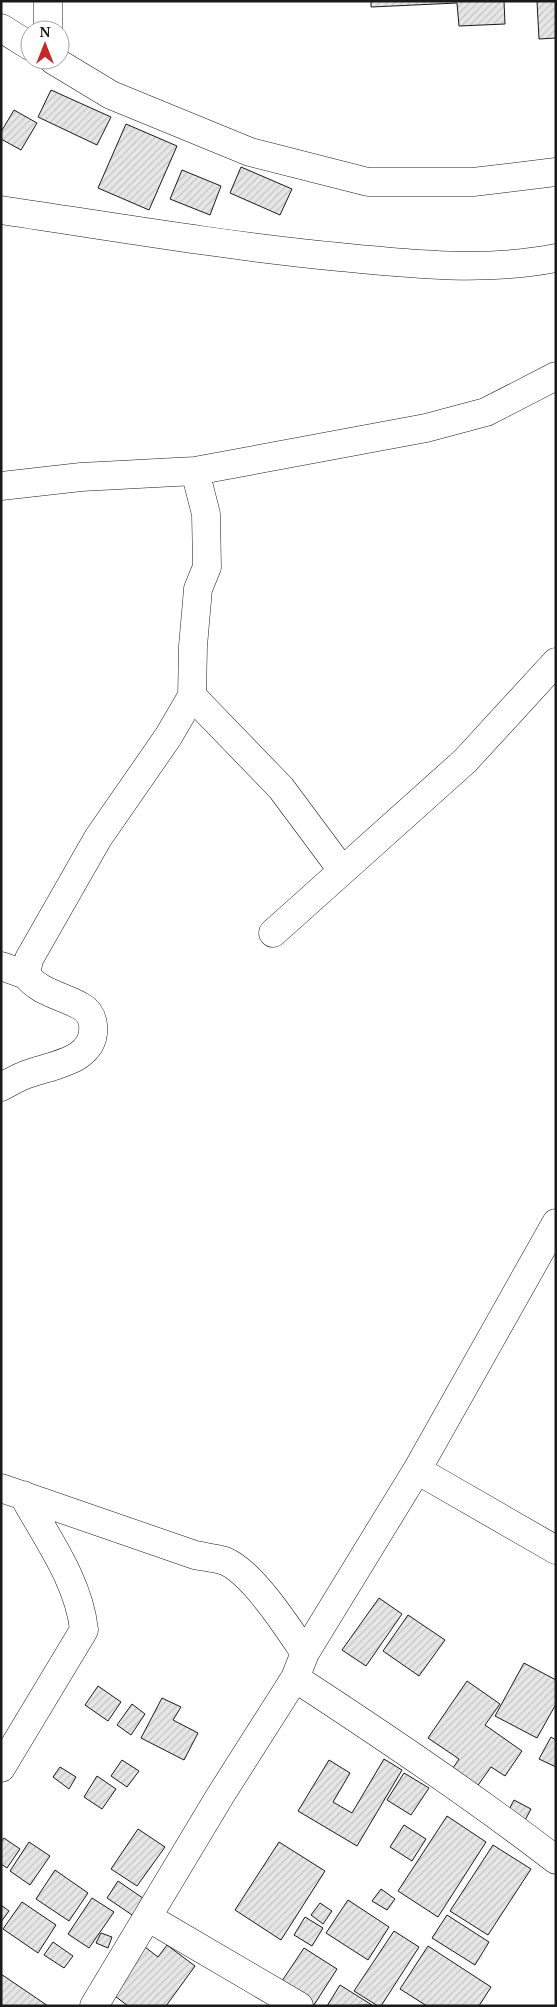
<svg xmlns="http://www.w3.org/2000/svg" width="557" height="2007" viewBox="0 0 557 2007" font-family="'Noto Serif',serif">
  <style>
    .building { fill: url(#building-hatch); stroke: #1a1a1a }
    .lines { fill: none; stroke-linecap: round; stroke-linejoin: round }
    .minor-casing { stroke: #1a1a1a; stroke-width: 29 }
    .minor { stroke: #fff; stroke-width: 28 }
  </style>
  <defs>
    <pattern id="building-hatch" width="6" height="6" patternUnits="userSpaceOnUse" patternTransform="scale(1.25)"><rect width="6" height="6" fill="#e6e6e6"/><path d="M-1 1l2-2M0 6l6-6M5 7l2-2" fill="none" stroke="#c5c5c5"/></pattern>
  </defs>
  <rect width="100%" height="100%" fill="#fff"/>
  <!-- building -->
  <path class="building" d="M 371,1 L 504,1 L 505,24 L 459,26 L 457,3 L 371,7 Z
    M 537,1 L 556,1 L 556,38 L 539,39 Z
    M 51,90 L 111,117 L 97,145 L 38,117 Z
    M 14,110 L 37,123 L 21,150 L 1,139 L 1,132 Z
    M 126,124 L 177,146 L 149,210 L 98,188 Z
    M 241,167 L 292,189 L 280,215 L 230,193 Z
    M 182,170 L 221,186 L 210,215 L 170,199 Z
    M 379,1598 L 402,1614 L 366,1666 L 342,1650 Z
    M 408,1615 L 445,1640 L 419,1676 L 383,1651 Z
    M 524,1663 L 556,1680 L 556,1704 L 537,1738 L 495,1716 Z
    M 467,1681 L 500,1704 L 485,1725 L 522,1751 L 505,1776 L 491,1767 L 476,1788 L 451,1771 L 459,1759 L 428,1738 Z
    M 98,1686 L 121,1702 L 108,1721 L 85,1705 Z
    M 162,1698 L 181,1707 L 173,1720 L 198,1733 L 184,1760 L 141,1738 Z
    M 132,1704 L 145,1714 L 131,1735 L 117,1725 Z
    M 551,1737 L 556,1740 L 556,1767 L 539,1759 Z
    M 384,1759 L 402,1770 L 357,1846 L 298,1811 L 329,1760 L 350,1773 L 333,1802 L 352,1813 Z
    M 122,1760 L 139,1771 L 127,1787 L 111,1776 Z
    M 60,1767 L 76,1777 L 69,1789 L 53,1777 Z
    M 404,1773 L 429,1788 L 411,1815 L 387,1800 Z
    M 97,1776 L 116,1789 L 102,1809 L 84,1797 Z
    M 514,1800 L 531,1809 L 522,1826 L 505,1817 Z
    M 447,1816 L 486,1842 L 438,1917 L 398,1891 Z
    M 404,1825 L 426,1839 L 412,1861 L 390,1847 Z
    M 138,1829 L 165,1847 L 137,1886 L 111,1869 Z
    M 4,1838 L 20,1849 L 7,1868 L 1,1864 L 1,1842 Z
    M 29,1842 L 50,1856 L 30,1885 L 10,1871 Z
    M 279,1842 L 325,1871 L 281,1940 L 235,1910 Z
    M 493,1845 L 531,1869 L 488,1935 L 450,1911 Z
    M 55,1870 L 88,1893 L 69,1921 L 36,1899 Z
    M 118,1881 L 150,1903 L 138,1919 L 107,1898 Z
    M 381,1889 L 395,1899 L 387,1910 L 372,1901 Z
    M 92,1898 L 114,1912 L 89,1948 L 68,1934 Z
    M 348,1900 L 389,1927 L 368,1960 L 326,1933 Z
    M 22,1902 L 56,1925 L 38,1953 L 3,1929 Z
    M 320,1903 L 332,1911 L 323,1924 L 311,1915 Z
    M 1,1905 L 9,1911 L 1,1922 Z
    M 447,1915 L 489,1942 L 475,1965 L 432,1938 Z
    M 305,1917 L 323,1928 L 312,1946 L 294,1935 Z
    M 394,1931 L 419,1947 L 381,2006 L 378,2006 L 354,1991 Z
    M 101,1933 L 112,1937 L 108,1948 L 96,1943 Z
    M 53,1942 L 73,1956 L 64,1968 L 44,1955 Z
    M 167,1945 L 195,1966 L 166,2006 L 128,2006 L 111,1993 L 145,1947 L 158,1957 Z
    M 428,1946 L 491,1987 L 479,2006 L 427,2006 L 400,1989 Z
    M 304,1948 L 337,1969 L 314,2005 L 280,1984 Z
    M 1,1974 L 48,2006 L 1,2006 Z
    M 340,1985 L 372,2005 L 327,2006 Z"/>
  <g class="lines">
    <!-- minor casing -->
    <g class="minor-casing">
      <path id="minor" d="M 48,1 L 48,30
        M 1,28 L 30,46
        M 53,60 L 111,95 L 250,152 L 368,182 L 473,182 L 556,172
        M 1,210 C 114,227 226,246 340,257 C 410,264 486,272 556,258
        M 1,486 L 81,477 L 195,471 L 426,428 L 486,412 L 556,376
        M 192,696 L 281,788 L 342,870
        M 273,933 L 465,761 L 556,662
        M 1,966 L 26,975
        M 1,1087 C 9,1083 17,1078 25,1075 C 50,1065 97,1062 93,1025 C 92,1017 89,1011 82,1007 C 62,995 41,994 26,975 L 29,959 L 98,838 L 168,737 L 192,696 L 193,646 L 198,589 L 207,567 L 206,514 L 195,471
        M 417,1470 L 556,1550
        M 1,1488 L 195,1555 C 204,1557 216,1558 225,1561 C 253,1573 288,1628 305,1653
        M 295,1678 C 384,1736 472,1795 556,1860
        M 1,1768 L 84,1630 C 79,1581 46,1537 23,1495
        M 149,1918 L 299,2006
        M 94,2006 L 220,1796 L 295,1678 L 305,1653 L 417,1470 L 556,1223"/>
    </g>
    <!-- minor -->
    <use href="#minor" class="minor"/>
  </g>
  <!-- border -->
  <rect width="557" height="2007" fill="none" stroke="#1a1a1a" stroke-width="5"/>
  <!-- north arrow -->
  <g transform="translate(45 45)"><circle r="24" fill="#ffffff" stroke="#a3a3a3"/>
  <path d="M0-4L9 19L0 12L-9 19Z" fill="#c62828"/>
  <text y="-8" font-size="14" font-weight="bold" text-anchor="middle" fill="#1a1a1a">N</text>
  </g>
</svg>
